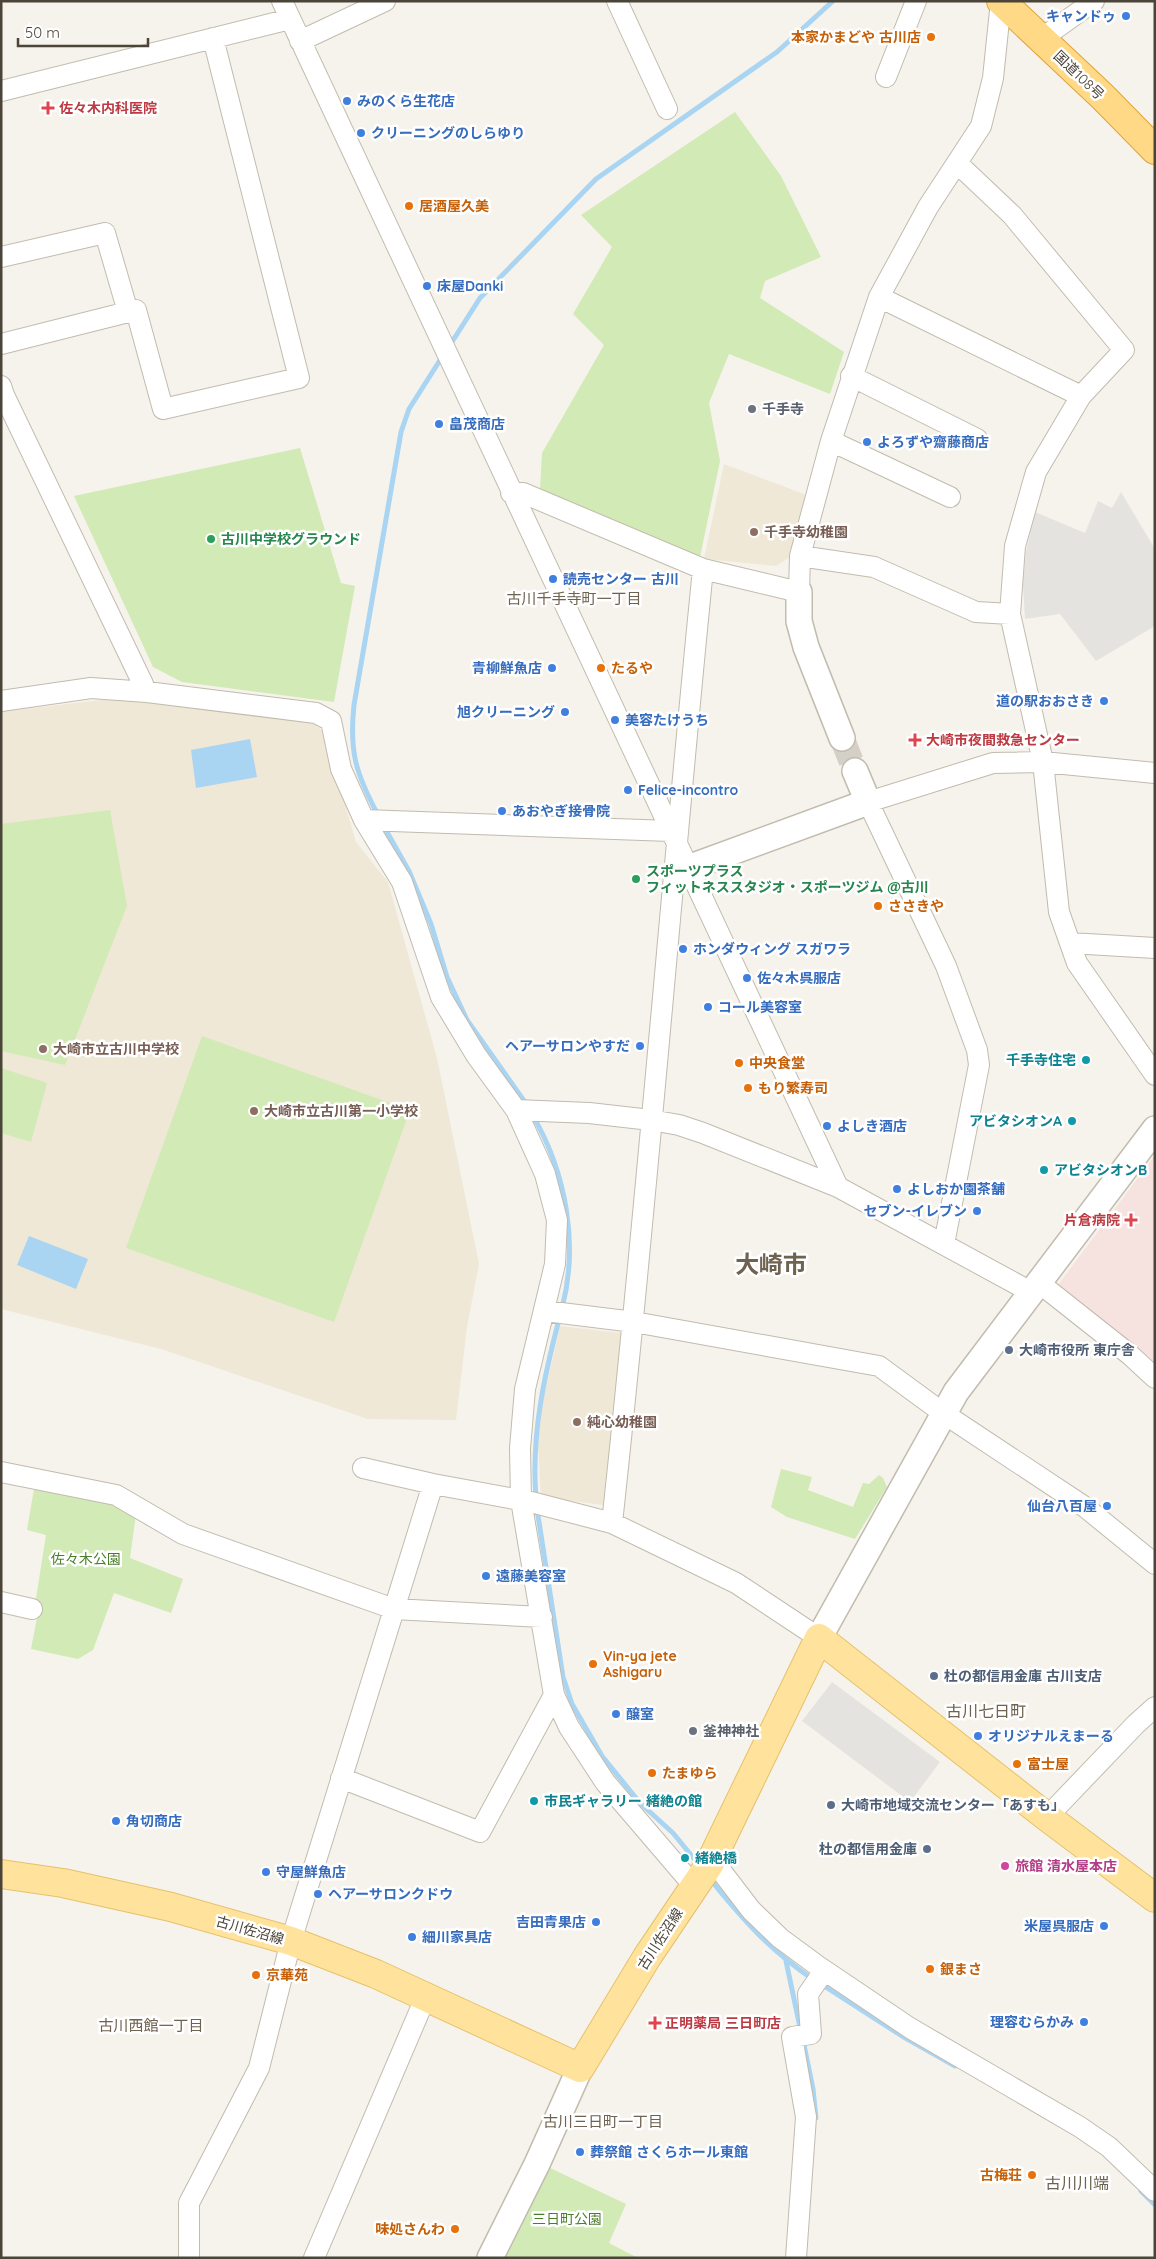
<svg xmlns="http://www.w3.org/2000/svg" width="1156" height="2259" viewBox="0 0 1156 2259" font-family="Quicksand,'Noto Sans JP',sans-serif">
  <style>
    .education { fill: #efe8d6 }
    .medical { fill: #f6e3e0 }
    .green { fill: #d2eab5 }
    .parking { fill: #e5e3e0 }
    .water { fill: #a9d4f2 }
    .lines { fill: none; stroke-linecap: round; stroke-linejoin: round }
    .stream { stroke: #a9d4f2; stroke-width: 5 }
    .tertiary-tunnel { stroke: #d4d0c8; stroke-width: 25; stroke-dasharray: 25 12; stroke-linecap: butt }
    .minor-casing { stroke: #c2bbae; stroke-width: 22 }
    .tertiary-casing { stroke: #c2bbae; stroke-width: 28 }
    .primary-casing { stroke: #e6c16a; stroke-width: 30 }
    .trunk-casing { stroke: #e0a43c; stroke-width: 30 }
    .minor { stroke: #fff; stroke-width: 20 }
    .tertiary { stroke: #fff; stroke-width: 25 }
    .primary { stroke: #ffe39c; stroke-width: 28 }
    .trunk { stroke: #ffd985; stroke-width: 28 }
    .shop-dot { fill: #3f7fe0; stroke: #fff; stroke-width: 2 }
    .food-dot { fill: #e8710a; stroke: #fff; stroke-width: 2 }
    .health-dot { fill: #e0444e; stroke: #fff; stroke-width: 2 }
    .worship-dot { fill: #6b7280; stroke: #fff; stroke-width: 2 }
    .education-dot { fill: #8d6e63; stroke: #fff; stroke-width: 2 }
    .leisure-dot { fill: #2e9e5b; stroke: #fff; stroke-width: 2 }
    .culture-dot { fill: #0f9aa8; stroke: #fff; stroke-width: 2 }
    .service-dot { fill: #5c6f8a; stroke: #fff; stroke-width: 2 }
    .hotel-dot { fill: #d1479c; stroke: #fff; stroke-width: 2 }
    .labels { text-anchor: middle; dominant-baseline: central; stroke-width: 5; stroke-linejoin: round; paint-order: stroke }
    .shop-label { font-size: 14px; font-weight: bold; fill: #366cbe; stroke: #fff; text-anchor: start }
    .food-label { font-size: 14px; font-weight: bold; fill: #c56008; stroke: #fff; text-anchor: start }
    .street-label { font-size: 14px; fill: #4b4439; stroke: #fff }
    .health-label { font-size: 14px; font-weight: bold; fill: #be3a42; stroke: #fff; text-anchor: start }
    .worship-label { font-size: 14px; font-weight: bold; fill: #5b616d; stroke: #fff; text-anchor: start }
    .education-label { font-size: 14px; font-weight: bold; fill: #785e54; stroke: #fff; text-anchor: start }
    .leisure-label { font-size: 14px; font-weight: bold; fill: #27864d; stroke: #fff; text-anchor: start }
    .culture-label { font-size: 14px; font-weight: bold; fill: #0d838f; stroke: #fff; text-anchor: start }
    .service-label { font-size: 14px; font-weight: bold; fill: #4e5e75; stroke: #fff; text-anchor: start }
    .park-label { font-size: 14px; fill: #4a7f2a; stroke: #fff }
    .hotel-label { font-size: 14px; font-weight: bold; fill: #b23c85; stroke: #fff; text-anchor: start }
    .neighbourhood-label { font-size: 15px; fill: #6e6250; stroke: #fff }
    .quarter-label { font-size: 16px; fill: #6e6250; stroke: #fff }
    .town-label { font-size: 24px; font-weight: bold; fill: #6e6250; stroke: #fff }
  </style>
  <rect width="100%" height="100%" fill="#f6f3ec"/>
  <!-- education -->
  <path class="education" d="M 724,464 L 804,494 L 808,508 L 790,557 L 776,566 L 704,559 Z
    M 125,697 L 312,723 L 324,732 L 356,842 L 388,882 L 437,1058 L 479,1264 L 467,1327 L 456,1420 L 368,1419 L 161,1349 L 1,1309 L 1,712 Z
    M 560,1326 L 622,1333 L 603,1505 L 541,1497 L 538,1444 L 543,1400 Z"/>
  <!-- medical -->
  <path class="medical" d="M 1155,1155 L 1155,1368 L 1058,1285 Z"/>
  <!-- green -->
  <path class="green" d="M 735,112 L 781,176 L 821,257 L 765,281 L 760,298 L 844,352 L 830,394 L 729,354 L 709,403 L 720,461 L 699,562 L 540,489 L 542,453 L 604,345 L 573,314 L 612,247 L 581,215 Z
    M 300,448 L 341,583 L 355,586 L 334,702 L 182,682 L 153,667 L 74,496 Z
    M 110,810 L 127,906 L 65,1065 L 1,1051 L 1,824 Z
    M 202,1036 L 410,1110 L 334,1322 L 126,1248 Z
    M 1,1068 L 47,1083 L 31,1142 L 1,1133 Z
    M 781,1469 L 812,1477 L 808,1490 L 853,1507 L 863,1483 L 869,1484 L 879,1475 L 883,1478 L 887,1487 L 855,1539 L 787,1517 L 771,1507 Z
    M 35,1483 L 114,1500 L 136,1514 L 130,1558 L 183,1579 L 171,1613 L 114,1593 L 93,1650 L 78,1659 L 31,1649 L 38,1612 L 34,1611 L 46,1535 L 27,1530 Z
    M 548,2167 L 626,2204 L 609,2243 L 638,2258 L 504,2258 Z"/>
  <!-- parking -->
  <path class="parking" d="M 1121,492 L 1155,549 L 1155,626 L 1096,661 L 1060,614 L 1025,619 L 1023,584 L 1026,552 L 1035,512 L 1085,533 L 1098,501 L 1112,508 Z
    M 832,1682 L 940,1762 L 910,1802 L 802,1721 Z"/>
  <!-- water -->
  <path class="water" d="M 250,739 L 257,777 L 196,788 L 191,750 Z
    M 29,1236 L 88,1259 L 76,1289 L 17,1265 Z"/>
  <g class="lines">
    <!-- stream -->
    <path class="stream" d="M 450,345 L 480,298 L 596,179 L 777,52 L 833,1
      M 378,815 C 356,774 349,752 354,705 L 401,432 L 409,409 L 442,357
      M 383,825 L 409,871 L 431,924 L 447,977 L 467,1020 L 527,1105
      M 533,1116 C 566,1173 579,1244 562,1308
      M 536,1498 C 531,1435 544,1376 560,1316
      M 537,1509 L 563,1677 L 572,1704 L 602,1756 L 640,1803 L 673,1833 L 700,1866
      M 710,1879 C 743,1920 770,1950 814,1980
      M 786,1961 L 801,2032
      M 821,1984 L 902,2036 L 955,2066
      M 803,2040 L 813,2089 L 816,2118
      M 1141,2191 L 1155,2205"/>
    <!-- tertiary-tunnel -->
    <path class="tertiary-tunnel" d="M 842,738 L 855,771"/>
    <!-- minor casing -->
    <g class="minor-casing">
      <path id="minor" d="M 282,1 L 838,1187
        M 617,1 L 667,109
        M 1041,39 L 1094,1
        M 300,41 L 385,1
        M 886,77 L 916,1
        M 1,91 L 290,19
        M 958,164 L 1012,215 L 1124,350 L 1081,396 L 1036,472 L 1015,546 L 1010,614
        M 1,257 L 105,233 L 128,312 L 1,344
        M 879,297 L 1081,396
        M 128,312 L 136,310 L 163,409 L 299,378 L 213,38
        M 851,376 L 977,439
        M 1,386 L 4,395 L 143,684
        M 831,441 L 950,497
        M 511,493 L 523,493 L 703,569 L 799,592 L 800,556 L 831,441 L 879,297 L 928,207 L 981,126 L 993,78 L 1001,1
        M 800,556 L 874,567 L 976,612 L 1010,614 L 1043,762 L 1059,912 L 1077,963 L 1155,1075
        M 1,701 L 91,688 L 147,692 L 316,713 L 331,721 L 341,769 L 364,820 L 402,882 L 441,997 L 476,1055 L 516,1110 L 545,1174 L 557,1220 L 555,1264 L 525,1389 L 520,1448 L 521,1500 L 554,1695 L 569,1727 L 605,1782 L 694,1886
        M 364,820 L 671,831
        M 1070,943 L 1155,948
        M 516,1110 L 589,1113 L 651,1120 L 679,1125 L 703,1133 L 838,1187 L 1031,1292
        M 944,1244 L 979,1065 L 977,1050 L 946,966 L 868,802 L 993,763 L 1043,762 L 1155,773
        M 1038,1282 L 1129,1354 L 1155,1378
        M 545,1311 L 634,1322 L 879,1366 L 943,1413 L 1085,1507 L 1155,1564
        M 363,1468 L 433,1484 L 531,1502 L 612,1523 L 736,1583 L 819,1638
        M 1,1472 L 116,1495 L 183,1534 L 394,1609 L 542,1617
        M 612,1523 C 647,1205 671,886 703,569
        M 1,1602 L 32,1609
        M 341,1778 L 480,1832 L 554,1695
        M 1047,1817 L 1136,1724 L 1155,1707
        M 712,1859 L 751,1910 L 780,1938 L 818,1966 L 910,2028 L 1080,2127 L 1109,2147 L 1155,2191
        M 189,2258 L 189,2203 L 259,2068 L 291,1941 L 433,1484
        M 314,2258 L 426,1996
        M 796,2258 L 806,2117 L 792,2037 L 811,2034 L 808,1994 L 824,1971"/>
    </g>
    <!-- tertiary casing -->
    <g class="tertiary-casing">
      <path id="tertiary" d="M 799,592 L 799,621 L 806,647 L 842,738
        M 688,868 L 868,802 L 855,771
        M 819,1638 L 956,1392 L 1155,1129
        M 490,2258 L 537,2164 L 580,2068"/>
    </g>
    <!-- primary casing -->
    <g class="primary-casing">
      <path id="primary" d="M 1,1874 L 63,1883 L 171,1907 L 291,1941 L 376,1974 L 580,2068 L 647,1957 L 709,1865 L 819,1638 L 1047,1817 L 1155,1898"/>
    </g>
    <!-- trunk casing -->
    <g class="trunk-casing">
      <path id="trunk" d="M 1001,1 L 1103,97 L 1155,150"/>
    </g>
    <!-- minor -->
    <use href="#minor" class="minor"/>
    <!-- tertiary -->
    <use href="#tertiary" class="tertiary"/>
    <!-- primary -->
    <use href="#primary" class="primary"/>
    <!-- trunk -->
    <use href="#trunk" class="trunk"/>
  </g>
  <!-- markers -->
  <g class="shop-dot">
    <circle cx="1126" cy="16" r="5"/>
    <circle cx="347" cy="101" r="5"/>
    <circle cx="361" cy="133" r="5"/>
    <circle cx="427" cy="286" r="5"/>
    <circle cx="439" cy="424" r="5"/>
    <circle cx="867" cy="442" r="5"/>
    <circle cx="553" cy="579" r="5"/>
    <circle cx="552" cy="668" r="5"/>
    <circle cx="1104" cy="701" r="5"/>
    <circle cx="565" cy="712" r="5"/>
    <circle cx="615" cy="720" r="5"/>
    <circle cx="628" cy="790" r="5"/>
    <circle cx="502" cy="811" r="5"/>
    <circle cx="683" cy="949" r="5"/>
    <circle cx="747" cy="978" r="5"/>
    <circle cx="708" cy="1007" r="5"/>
    <circle cx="640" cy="1046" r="5"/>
    <circle cx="827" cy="1126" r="5"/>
    <circle cx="897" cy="1189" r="5"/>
    <circle cx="977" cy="1211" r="5"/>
    <circle cx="1107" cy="1506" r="5"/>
    <circle cx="486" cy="1576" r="5"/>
    <circle cx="616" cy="1714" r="5"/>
    <circle cx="978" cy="1736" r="5"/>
    <circle cx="116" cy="1821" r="5"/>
    <circle cx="266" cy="1872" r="5"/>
    <circle cx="318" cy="1894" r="5"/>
    <circle cx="596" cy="1922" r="5"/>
    <circle cx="1104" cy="1926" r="5"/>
    <circle cx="412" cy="1937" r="5"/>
    <circle cx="1084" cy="2022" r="5"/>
    <circle cx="580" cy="2152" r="5"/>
  </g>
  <g class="food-dot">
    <circle cx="931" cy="37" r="5"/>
    <circle cx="409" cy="206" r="5"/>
    <circle cx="601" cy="668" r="5"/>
    <circle cx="878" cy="906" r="5"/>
    <circle cx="739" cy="1063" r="5"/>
    <circle cx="748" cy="1088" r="5"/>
    <circle cx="593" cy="1664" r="5"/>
    <circle cx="1017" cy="1764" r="5"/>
    <circle cx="652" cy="1773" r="5"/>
    <circle cx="930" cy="1969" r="5"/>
    <circle cx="256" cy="1975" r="5"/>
    <circle cx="1032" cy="2175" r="5"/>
    <circle cx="455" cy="2229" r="5"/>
  </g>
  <g class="health-dot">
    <path d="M45.5 100.5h5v5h5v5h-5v5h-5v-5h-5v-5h5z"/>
    <path d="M912.5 732.5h5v5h5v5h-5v5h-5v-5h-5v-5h5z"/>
    <path d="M1128.5 1212.5h5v5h5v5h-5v5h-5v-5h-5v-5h5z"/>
    <path d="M652.5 2015.5h5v5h5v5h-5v5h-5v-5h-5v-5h5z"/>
  </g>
  <g class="worship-dot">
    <circle cx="752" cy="409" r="5"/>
    <circle cx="693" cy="1731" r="5"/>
  </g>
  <g class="education-dot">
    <circle cx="754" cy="532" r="5"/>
    <circle cx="43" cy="1049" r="5"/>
    <circle cx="254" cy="1111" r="5"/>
    <circle cx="577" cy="1422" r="5"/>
  </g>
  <g class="leisure-dot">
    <circle cx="211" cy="539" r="5"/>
    <circle cx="636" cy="879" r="5"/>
  </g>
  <g class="culture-dot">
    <circle cx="1086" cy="1060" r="5"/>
    <circle cx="1072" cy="1121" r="5"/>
    <circle cx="1044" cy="1170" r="5"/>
    <circle cx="534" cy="1801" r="5"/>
    <circle cx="685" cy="1858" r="5"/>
  </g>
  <g class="service-dot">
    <circle cx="1009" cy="1350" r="5"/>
    <circle cx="934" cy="1676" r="5"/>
    <circle cx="831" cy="1805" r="5"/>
    <circle cx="927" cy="1849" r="5"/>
  </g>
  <circle class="hotel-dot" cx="1005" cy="1866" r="5"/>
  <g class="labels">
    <!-- shop labels -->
    <g class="shop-label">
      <text x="1116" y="16" text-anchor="end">キャンドゥ</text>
      <text x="357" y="101">みのくら生花店</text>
      <text x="371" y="133">クリーニングのしらゆり</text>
      <text x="437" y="286">床屋Danki</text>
      <text x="449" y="424">畠茂商店</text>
      <text x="877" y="442">よろずや齋藤商店</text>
      <text x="563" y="579">読売センター 古川</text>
      <text x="542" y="668" text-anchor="end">青柳鮮魚店</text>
      <text x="1094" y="701" text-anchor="end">道の駅おおさき</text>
      <text x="555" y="712" text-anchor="end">旭クリーニング</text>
      <text x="625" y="720">美容たけうち</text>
      <text x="638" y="790">Felice-incontro</text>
      <text x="512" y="811">あおやぎ接骨院</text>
      <text x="693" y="949">ホンダウィング スガワラ</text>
      <text x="757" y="978">佐々木呉服店</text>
      <text x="718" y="1007">コール美容室</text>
      <text x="630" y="1046" text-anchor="end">ヘアーサロンやすだ</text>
      <text x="837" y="1126">よしき酒店</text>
      <text x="907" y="1189">よしおか園茶舗</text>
      <text x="967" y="1211" text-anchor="end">セブン-イレブン</text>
      <text x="1097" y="1506" text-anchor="end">仙台八百屋</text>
      <text x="496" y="1576">遠藤美容室</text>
      <text x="626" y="1714">醸室</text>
      <text x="988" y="1736">オリジナルえまーる</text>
      <text x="126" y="1821">角切商店</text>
      <text x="276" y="1872">守屋鮮魚店</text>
      <text x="328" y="1894">ヘアーサロンクドウ</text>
      <text x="586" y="1922" text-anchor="end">吉田青果店</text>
      <text x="1094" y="1926" text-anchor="end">米屋呉服店</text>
      <text x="422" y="1937">細川家具店</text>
      <text x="1074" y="2022" text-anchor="end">理容むらかみ</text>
      <text x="590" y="2152">葬祭館 さくらホール東館</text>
    </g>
    <!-- food labels -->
    <g class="food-label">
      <text x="921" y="37" text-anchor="end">本家かまどや 古川店</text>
      <text x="419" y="206">居酒屋久美</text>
      <text x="611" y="668">たるや</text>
      <text x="888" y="906">ささきや</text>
      <text x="749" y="1063">中央食堂</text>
      <text x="758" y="1088">もり繁寿司</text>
      <text x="603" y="1656">Vin-ya jete<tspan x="603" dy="16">Ashigaru</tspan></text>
      <text x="1027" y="1764">富士屋</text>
      <text x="662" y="1773">たまゆら</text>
      <text x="940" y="1969">銀まさ</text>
      <text x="266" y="1975">京華苑</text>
      <text x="1022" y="2175" text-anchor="end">古梅荘</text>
      <text x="445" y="2229" text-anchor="end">味処さんわ</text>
    </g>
    <!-- street labels -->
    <g class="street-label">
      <text transform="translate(1079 75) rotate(44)">国道108号</text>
      <text transform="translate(250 1930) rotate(16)">古川佐沼線</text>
      <text transform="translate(660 1939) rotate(-57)">古川佐沼線</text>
    </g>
    <!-- health labels -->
    <g class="health-label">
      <text x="59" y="108">佐々木内科医院</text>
      <text x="926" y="740">大崎市夜間救急センター</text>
      <text x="1120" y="1220" text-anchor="end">片倉病院</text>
      <text x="665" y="2023">正明薬局 三日町店</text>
    </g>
    <!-- worship labels -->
    <g class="worship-label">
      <text x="762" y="409">千手寺</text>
      <text x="703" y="1731">釜神神社</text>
    </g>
    <!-- education labels -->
    <g class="education-label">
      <text x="764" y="532">千手寺幼稚園</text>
      <text x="53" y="1049">大崎市立古川中学校</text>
      <text x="264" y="1111">大崎市立古川第一小学校</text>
      <text x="587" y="1422">純心幼稚園</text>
    </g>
    <!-- leisure labels -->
    <g class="leisure-label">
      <text x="221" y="539">古川中学校グラウンド</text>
      <text x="646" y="871">スポーツプラス<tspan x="646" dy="16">フィットネススタジオ・スポーツジム @古川</tspan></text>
    </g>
    <!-- culture labels -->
    <g class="culture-label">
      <text x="1076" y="1060" text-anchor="end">千手寺住宅</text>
      <text x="1062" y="1121" text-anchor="end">アビタシオンA</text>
      <text x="1054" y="1170">アビタシオンB</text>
      <text x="544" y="1801">市民ギャラリー 緒絶の館</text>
      <text x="695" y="1858">緒絶橋</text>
    </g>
    <!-- service labels -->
    <g class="service-label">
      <text x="1019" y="1350">大崎市役所 東庁舎</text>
      <text x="944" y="1676">杜の都信用金庫 古川支店</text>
      <text x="841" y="1805">大崎市地域交流センター「あすも」</text>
      <text x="917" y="1849" text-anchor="end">杜の都信用金庫</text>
    </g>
    <!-- park labels -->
    <g class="park-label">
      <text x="86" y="1559">佐々木公園</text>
      <text x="567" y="2219">三日町公園</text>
    </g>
    <!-- hotel labels -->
    <g class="hotel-label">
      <text x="1015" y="1866">旅館 清水屋本店</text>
    </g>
    <!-- neighbourhood labels -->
    <g class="neighbourhood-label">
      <text x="574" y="598">古川千手寺町一丁目</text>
      <text x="151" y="2025">古川西館一丁目</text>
      <text x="603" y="2121">古川三日町一丁目</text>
    </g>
    <!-- quarter labels -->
    <g class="quarter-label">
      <text x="986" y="1711">古川七日町</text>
      <text x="1077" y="2183">古川川端</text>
    </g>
    <!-- town labels -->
    <g class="town-label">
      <text x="771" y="1264">大崎市</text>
    </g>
  </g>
  <!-- border -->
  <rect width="1156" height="2259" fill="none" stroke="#4b4439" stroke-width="5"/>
  <!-- scale -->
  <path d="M18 38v8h130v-8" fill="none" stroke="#4b4439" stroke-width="2.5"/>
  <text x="25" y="38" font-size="15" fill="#4b4439" stroke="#ffffff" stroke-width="4" paint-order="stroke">50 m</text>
</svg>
